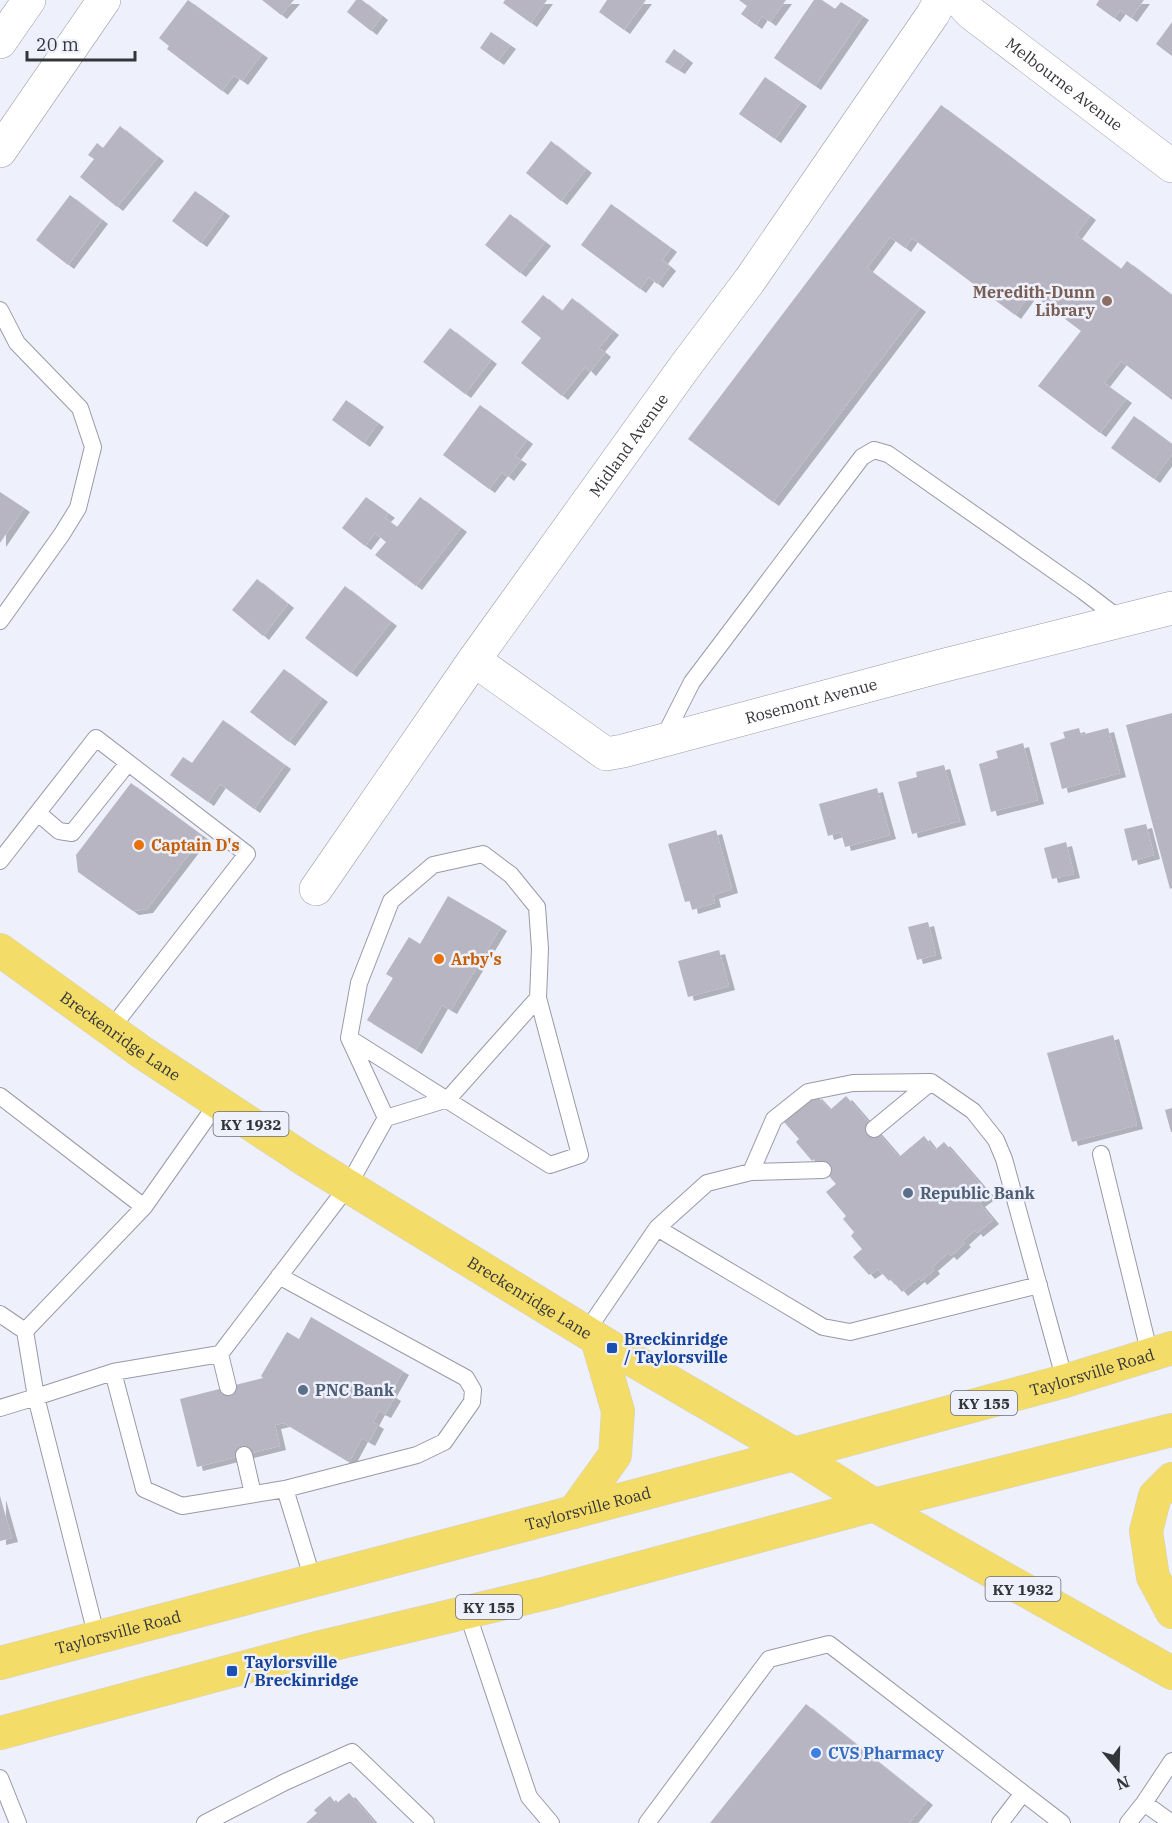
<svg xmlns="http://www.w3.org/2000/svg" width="1172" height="1823" viewBox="0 0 1172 1823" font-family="'IBM Plex Serif',serif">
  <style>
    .building { fill: #b7b5c1; filter: url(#shadow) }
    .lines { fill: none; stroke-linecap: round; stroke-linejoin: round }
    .lane-casing { stroke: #999aa5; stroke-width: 18 }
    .street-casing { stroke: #999aa5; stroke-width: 34 }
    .secondary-casing { stroke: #999aa5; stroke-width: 34 }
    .primary-casing { stroke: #d2d3d3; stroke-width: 34 }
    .lane { stroke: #fff; stroke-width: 16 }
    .street { stroke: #fff; stroke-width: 33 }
    .secondary { stroke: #fff; stroke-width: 33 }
    .primary { stroke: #f4dc68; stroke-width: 33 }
    .education-dot { fill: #8d6e63; stroke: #eef0fc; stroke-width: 2 }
    .food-dot { fill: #e8710a; stroke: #eef0fc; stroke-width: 2 }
    .service-dot { fill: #5c6f8a; stroke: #eef0fc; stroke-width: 2 }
    .transit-dot { fill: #1a4fb4; stroke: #eef0fc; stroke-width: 2 }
    .shop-dot { fill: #3f7fe0; stroke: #eef0fc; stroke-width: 2 }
    .labels { text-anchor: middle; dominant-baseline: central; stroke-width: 5; stroke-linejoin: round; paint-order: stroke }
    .shield { fill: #eef0fc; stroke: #6c6d74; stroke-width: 1.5 }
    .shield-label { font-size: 15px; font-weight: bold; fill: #343539 }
    .street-label { font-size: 16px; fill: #343539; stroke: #eef0fc }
    .education-label { font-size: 16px; font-weight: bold; fill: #785e54; stroke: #eef0fc; text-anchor: end }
    .food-label { font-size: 16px; font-weight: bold; fill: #c56008; stroke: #eef0fc; text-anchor: start }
    .service-label { font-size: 16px; font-weight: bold; fill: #4e5e75; stroke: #eef0fc; text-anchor: start }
    .transit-label { font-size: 16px; font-weight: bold; fill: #164399; stroke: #eef0fc; text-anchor: start }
    .shop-label { font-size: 16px; font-weight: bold; fill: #366cbe; stroke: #eef0fc; text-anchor: start }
  </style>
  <defs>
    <filter id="shadow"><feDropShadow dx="6" dy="4" stdDeviation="0" flood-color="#0004"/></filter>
  </defs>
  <rect width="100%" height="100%" fill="#eef0fc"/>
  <!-- building -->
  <path class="building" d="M 188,0 L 262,54 L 242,81 L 234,75 L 222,91 L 167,49 L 169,46 L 159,38 Z
    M 262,0 L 294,0 L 281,15 Z
    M 356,0 L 362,0 L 382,16 L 371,31 L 347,12 Z
    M 505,0 L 547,0 L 531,23 L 503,3 Z
    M 607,0 L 646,0 L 624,30 L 599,12 Z
    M 739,0 L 786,0 L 770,22 L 762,16 L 756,25 L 741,14 L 747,6 Z
    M 814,0 L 822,0 L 835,9 L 841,2 L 863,16 L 815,86 L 774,58 Z
    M 1099,0 L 1144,0 L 1131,18 L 1120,10 L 1114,18 L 1096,5 Z
    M 1172,22 L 1172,56 L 1156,44 Z
    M 491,32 L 510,45 L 498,61 L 480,48 Z
    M 674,49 L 687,59 L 679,70 L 665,62 Z
    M 765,77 L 801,102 L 775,139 L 739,114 Z
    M 941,105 L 1090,216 L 1076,235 L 1121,269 L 1127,261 L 1172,295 L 1172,400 L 1121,361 L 1104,383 L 1126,399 L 1100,433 L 1038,386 L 1081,331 L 1031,293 L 1015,315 L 912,238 L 905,248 L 890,237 L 867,268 L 920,308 L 773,502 L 688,439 Z
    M 120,126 L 158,157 L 117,207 L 80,177 L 94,159 L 88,155 L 97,143 L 103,148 Z
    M 551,141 L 586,169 L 561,201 L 526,173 Z
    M 195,191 L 224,212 L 201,243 L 172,221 Z
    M 70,195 L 102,220 L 68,265 L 36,240 Z
    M 611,204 L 671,248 L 662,260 L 670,267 L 657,284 L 649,277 L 640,289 L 581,245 Z
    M 510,214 L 545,242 L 520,273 L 485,245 Z
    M 543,295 L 562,311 L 572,298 L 613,331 L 599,348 L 605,353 L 590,372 L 585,367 L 562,396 L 521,363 L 541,338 L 521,322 Z
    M 450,328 L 491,360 L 465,394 L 423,362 Z
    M 346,400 L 378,423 L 364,443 L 332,420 Z
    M 480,405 L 527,440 L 515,456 L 521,460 L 508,477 L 502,472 L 489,489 L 443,455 Z
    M 1134,416 L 1172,444 L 1172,454 L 1154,479 L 1111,448 Z
    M 0,492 L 24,508 L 0,543 Z
    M 366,497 L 389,514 L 385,518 L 397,527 L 420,497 L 461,528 L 416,586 L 375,555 L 386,542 L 375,533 L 365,546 L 342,528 Z
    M 257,579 L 288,604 L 263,636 L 232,610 Z
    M 345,586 L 391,622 L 351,673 L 305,638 Z
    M 284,669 L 322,698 L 289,742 L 250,712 Z
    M 1172,713 L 1172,888 L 1170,889 L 1126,725 Z
    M 223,720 L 285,765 L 254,809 L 220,784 L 208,802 L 170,775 L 183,757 L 192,763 Z
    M 1079,728 L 1081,735 L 1108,728 L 1120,773 L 1062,789 L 1050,743 L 1065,738 L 1063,732 Z
    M 1023,743 L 1038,800 L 991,812 L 979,764 L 998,758 L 996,751 Z
    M 944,765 L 960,821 L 912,834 L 898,782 L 917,777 L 916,772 Z
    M 131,783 L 203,836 L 147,909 L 133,911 L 78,872 L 76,855 Z
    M 877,788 L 890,835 L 845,847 L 841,832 L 828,836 L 819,804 Z
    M 1146,824 L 1154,855 L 1132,861 L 1124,829 Z
    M 716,830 L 732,889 L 713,895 L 715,903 L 692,910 L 690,901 L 685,902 L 668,844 Z
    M 1066,842 L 1074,874 L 1052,879 L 1044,848 Z
    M 448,896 L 501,927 L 451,1010 L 442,1005 L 416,1050 L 367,1020 L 393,978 L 386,974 L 409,937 L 420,944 Z
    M 928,922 L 936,955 L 917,960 L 908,927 Z
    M 719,950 L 729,986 L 688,997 L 678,961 Z
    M 1113,1035 L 1137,1125 L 1072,1142 L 1047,1053 Z
    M 816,1095 L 830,1110 L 846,1096 L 899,1157 L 924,1136 L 935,1150 L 944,1142 L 990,1195 L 979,1203 L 993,1220 L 977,1233 L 975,1230 L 963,1241 L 965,1243 L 951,1256 L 948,1253 L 932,1267 L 934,1270 L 921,1281 L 919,1278 L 902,1292 L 891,1279 L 889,1281 L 878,1269 L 869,1275 L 853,1257 L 862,1249 L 851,1236 L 854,1232 L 843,1219 L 846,1216 L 826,1192 L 836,1184 L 814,1159 L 812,1161 L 796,1142 L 799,1139 L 784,1122 Z
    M 1172,1108 L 1172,1132 L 1171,1132 L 1165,1110 Z
    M 311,1317 L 403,1371 L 390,1394 L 395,1397 L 385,1414 L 379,1411 L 373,1422 L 378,1425 L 369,1442 L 362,1438 L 349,1462 L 284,1423 L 275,1425 L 280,1446 L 197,1467 L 180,1399 L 263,1378 L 261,1376 L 287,1332 L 299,1339 Z
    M 0,1496 L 12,1538 L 0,1541 Z
    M 806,1704 L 927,1801 L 909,1823 L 710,1823 Z
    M 349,1793 L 375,1823 L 306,1823 L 317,1813 L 314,1810 L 330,1796 L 336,1804 Z"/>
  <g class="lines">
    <!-- lane casing -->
    <g class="lane-casing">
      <path id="lane" d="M 0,310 L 17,343 L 80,408 L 93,447 L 78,508 L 62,534 L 0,621
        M 662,741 L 692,682 L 862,457 L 874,450 L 888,454 L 1083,591 L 1121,620
        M 38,813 L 59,831 L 72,833 L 128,763
        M 0,861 L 96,738 L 247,854 L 110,1030
        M 349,1038 L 550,1165 L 580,1155 L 538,998 L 540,949 L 537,907 L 511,875 L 483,854 L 433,865 L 391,901 L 359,983 L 349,1038 L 386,1118
        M 0,1096 L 144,1207
        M 874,1129 L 931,1082
        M 1101,1154 L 1150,1355
        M 751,1172 L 823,1170
        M 657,1228 L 707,1183 L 751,1172 L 774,1119 L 808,1092 L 853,1083 L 931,1082 L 973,1111 L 996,1140 L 1004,1159 L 1065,1381
        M 0,1314 L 25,1331 L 36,1397 L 0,1408
        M 25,1331 L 144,1207 L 218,1102
        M 586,1332 L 657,1228 L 823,1327 L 850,1332 L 1039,1285
        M 113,1372 L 144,1489 L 182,1506 L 285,1489 L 417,1455 L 444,1442 L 472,1402 L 473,1390 L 466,1378 L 279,1276
        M 228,1387 L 220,1354 L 348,1186 L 386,1118 L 448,1099 L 538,998
        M 244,1455 L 253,1494
        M 285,1489 L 313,1580
        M 467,1612 L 529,1797 L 551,1823
        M 97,1638 L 36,1397 L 113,1372 L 220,1354
        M 0,1778 L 18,1823
        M 1144,1803 L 1172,1823
        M 205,1823 L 285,1782 L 352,1752 L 426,1823
        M 647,1823 L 769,1659 L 829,1644 L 1062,1823
        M 1000,1823 L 1023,1793
        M 1128,1823 L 1144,1803 L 1172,1761"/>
    </g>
    <!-- street casing -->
    <g class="street-casing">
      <g id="street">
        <path id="s1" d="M 959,0 L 971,13 L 1172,166"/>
        <path id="s2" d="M 474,660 L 606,754 L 623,751 L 941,666 L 1172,608"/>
        <path id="s3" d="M 316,889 L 474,660 L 686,365 L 750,280 L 933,14 L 940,0"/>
      </g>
    </g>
    <!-- secondary casing -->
    <g class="secondary-casing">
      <path id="secondary" d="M 0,42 L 29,0
        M 0,151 L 104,0"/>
    </g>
    <!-- primary casing -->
    <g class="primary-casing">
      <g id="primary">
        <path id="s4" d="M 0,950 L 143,1053 L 307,1161 L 612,1348 L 794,1454 L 874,1505 L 1172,1673"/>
        <path d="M 1172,1479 L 1155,1496 L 1146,1531 L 1153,1577 L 1172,1612"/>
        <path d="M 574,1512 L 615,1455 L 618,1411 L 597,1339"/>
        <path id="s5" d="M 0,1663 L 794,1454 L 1065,1381 L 1172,1348"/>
        <path d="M 0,1733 L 321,1647 L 547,1593 L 874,1505 L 1172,1430"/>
      </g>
    </g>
    <!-- lane -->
    <use href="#lane" class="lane"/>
    <!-- street -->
    <use href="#street" class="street"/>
    <!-- secondary -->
    <use href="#secondary" class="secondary"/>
    <!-- primary -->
    <use href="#primary" class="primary"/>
  </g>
  <!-- markers -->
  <circle class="education-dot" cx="1107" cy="301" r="6"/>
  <g class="food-dot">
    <circle cx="139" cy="845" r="6"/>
    <circle cx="439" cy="959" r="6"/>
  </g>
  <g class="service-dot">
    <circle cx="908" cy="1193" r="6"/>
    <circle cx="303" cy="1390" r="6"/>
  </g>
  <g class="transit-dot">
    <rect x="606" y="1342" width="12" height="12" rx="3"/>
    <rect x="226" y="1665" width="12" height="12" rx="3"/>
  </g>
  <circle class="shop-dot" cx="816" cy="1753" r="6"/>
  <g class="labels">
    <!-- shield labels -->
    <g class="shield">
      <rect x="213.5" y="1112" width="75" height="24" rx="4.5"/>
      <rect x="951" y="1391" width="66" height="24" rx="4.5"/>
      <rect x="985.5" y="1577" width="75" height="24" rx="4.5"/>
      <rect x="456" y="1595" width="66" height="24" rx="4.5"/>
    </g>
    <g class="shield-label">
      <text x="251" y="1124">KY 1932</text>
      <text x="984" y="1403">KY 155</text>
      <text x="1023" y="1589">KY 1932</text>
      <text x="489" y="1607">KY 155</text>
    </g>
    <!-- street labels -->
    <g class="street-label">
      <text stroke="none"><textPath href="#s1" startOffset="135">Melbourne Avenue</textPath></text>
      <text stroke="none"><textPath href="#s3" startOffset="543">Midland Avenue</textPath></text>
      <text stroke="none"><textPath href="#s2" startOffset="374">Rosemont Avenue</textPath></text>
      <text stroke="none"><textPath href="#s4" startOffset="148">Breckenridge Lane</textPath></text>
      <text stroke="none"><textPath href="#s4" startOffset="634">Breckenridge Lane</textPath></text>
      <text stroke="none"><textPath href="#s5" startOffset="1130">Taylorsville Road</textPath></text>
      <text stroke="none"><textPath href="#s5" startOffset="608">Taylorsville Road</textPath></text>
      <text stroke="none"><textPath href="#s5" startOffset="122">Taylorsville Road</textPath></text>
    </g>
    <!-- education labels -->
    <g class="education-label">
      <text x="1095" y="292">Meredith-Dunn<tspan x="1095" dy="18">Library</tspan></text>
    </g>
    <!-- food labels -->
    <g class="food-label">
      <text x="151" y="845">Captain D's</text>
      <text x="451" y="959">Arby's</text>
    </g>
    <!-- service labels -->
    <g class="service-label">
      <text x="920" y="1193">Republic Bank</text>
      <text x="315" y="1390">PNC Bank</text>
    </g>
    <!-- transit labels -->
    <g class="transit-label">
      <text x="624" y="1339">Breckinridge<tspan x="624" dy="18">/ Taylorsville</tspan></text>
      <text x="244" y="1662">Taylorsville<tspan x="244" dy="18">/ Breckinridge</tspan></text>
    </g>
    <!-- shop labels -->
    <g class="shop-label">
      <text x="828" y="1753">CVS Pharmacy</text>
    </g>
  </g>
  <!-- north arrow -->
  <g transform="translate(1118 1769) rotate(161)" stroke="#eef0fc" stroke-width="4.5" paint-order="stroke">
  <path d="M0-4.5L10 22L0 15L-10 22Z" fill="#343539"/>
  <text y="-9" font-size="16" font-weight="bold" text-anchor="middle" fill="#343539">N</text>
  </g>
  <!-- scale -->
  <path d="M27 51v9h108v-9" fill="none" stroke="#343539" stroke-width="3"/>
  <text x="36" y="51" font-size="18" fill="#343539" stroke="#eef0fc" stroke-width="4.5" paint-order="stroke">20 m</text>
</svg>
